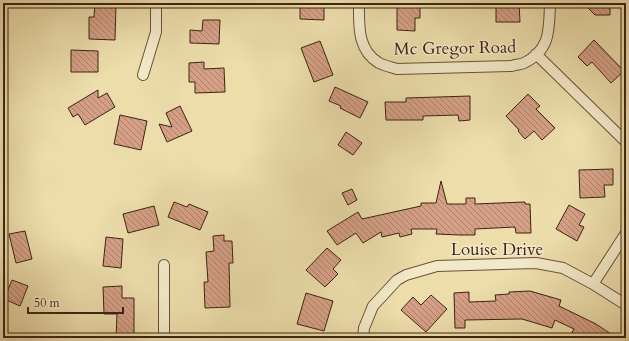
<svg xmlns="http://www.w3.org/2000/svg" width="629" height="341" viewBox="0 0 629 341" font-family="Cardo,serif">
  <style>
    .building { fill: url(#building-back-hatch); stroke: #3c2415 }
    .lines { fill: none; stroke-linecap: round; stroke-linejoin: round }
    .street-casing { stroke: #68523a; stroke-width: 12 }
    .street { stroke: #f3e9c8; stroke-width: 10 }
    .labels { text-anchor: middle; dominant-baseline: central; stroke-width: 3; stroke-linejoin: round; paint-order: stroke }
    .street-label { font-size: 17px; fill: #3c2415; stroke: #f3e9c8 }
  </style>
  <defs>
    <pattern id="building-back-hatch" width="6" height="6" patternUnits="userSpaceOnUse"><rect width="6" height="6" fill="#d5a086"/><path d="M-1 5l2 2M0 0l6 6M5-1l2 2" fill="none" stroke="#ae826c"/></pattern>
  </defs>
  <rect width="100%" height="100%" fill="#ecddab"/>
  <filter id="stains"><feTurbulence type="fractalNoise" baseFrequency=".005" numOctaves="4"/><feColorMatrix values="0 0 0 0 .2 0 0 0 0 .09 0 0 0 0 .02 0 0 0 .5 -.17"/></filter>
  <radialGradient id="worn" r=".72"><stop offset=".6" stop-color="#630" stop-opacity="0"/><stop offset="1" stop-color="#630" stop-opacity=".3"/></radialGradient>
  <!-- building -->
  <path class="building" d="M 95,3 L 116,3 L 115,40 L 89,39 L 89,17 L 94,17 Z
    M 300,3 L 324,3 L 324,20 L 300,19 Z
    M 397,3 L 420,3 L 420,18 L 415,18 L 415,31 L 397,30 Z
    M 496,3 L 519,3 L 520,22 L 496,22 Z
    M 583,3 L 610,3 L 610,15 L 595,15 Z
    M 203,20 L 220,20 L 219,44 L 190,43 L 190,30 L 202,31 Z
    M 594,40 L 624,71 L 611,83 L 592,62 L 587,66 L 578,57 Z
    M 320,41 L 333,75 L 314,82 L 301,48 Z
    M 71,50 L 98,51 L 98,72 L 71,72 Z
    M 204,62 L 204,69 L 224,68 L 225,92 L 195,93 L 195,82 L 189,82 L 189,63 Z
    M 335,87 L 368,102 L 360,118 L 340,108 L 341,106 L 329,101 Z
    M 98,90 L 98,98 L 107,93 L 115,107 L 85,125 L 78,114 L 73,117 L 68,108 Z
    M 528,94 L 540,106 L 536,109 L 555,128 L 542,140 L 534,131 L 525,139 L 518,131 L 519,130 L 506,116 Z
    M 470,96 L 470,120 L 459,121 L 458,115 L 423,116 L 423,120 L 386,120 L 385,102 L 406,102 L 406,98 Z
    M 180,106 L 192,131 L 167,142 L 159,124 L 172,127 L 166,113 Z
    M 120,115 L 147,121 L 141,150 L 114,144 Z
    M 346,132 L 362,143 L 353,155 L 338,145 Z
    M 613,169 L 613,185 L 604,185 L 605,197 L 580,198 L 579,170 Z
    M 441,181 L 447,204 L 466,204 L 466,198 L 475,198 L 475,204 L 525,202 L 525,204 L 530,204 L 531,233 L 516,233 L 515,227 L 475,229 L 475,235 L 460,235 L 436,234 L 437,229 L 411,229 L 412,234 L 400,237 L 399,233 L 382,237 L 381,232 L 363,243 L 356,233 L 337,245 L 327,231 L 358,212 L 362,219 L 421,206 L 421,203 L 436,203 Z
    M 352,189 L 357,200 L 348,205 L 342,193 Z
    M 174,202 L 187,207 L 189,204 L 208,212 L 200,230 L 168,217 Z
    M 569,205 L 585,214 L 579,225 L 584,227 L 577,241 L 556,229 Z
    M 154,206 L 159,225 L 128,233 L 123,214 Z
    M 25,231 L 32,259 L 16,263 L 9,234 Z
    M 224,235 L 224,241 L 232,241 L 233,263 L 229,263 L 230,307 L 205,308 L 204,282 L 208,282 L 206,252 L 214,251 L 213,236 Z
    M 106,237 L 123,239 L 121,268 L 103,266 Z
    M 327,248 L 341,260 L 333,269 L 338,274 L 325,287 L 306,270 Z
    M 12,280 L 28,286 L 20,306 L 4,299 Z
    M 122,286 L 122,298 L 134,298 L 134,338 L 116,338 L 117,314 L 104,314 L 103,287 Z
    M 530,291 L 561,300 L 559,306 L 596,324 L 617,338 L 569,338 L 574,329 L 555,320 L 552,328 L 522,319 L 465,320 L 465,328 L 455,328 L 454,293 L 469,292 L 469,302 L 496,301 L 495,295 L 509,294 L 509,292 Z
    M 306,293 L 333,301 L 324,331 L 297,324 Z
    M 431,295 L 447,309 L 426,332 L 401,310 L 413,297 L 421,305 Z"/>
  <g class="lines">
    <!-- street casing -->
    <g class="street-casing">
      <path id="street" d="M 359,3 C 359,25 357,50 379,63 C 385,66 391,67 397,69 L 512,66 C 516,64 520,65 524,63 C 551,50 549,29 550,3
        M 536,54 L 626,142
        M 143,75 L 156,32 L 156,3
        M 593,284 L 626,233
        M 164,338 L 164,265
        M 363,338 L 364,328 L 373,306 L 397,280 L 406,275 L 437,266 L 536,263 L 563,268 L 593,284 L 626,305"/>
    </g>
    <!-- street -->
    <use href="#street" class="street"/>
  </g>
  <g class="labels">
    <!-- street labels -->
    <g class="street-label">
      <text transform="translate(455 48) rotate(-1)">Mc Gregor Road</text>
      <text x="497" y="249">Louise Drive</text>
    </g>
  </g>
  <!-- margin -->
  <rect width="629" height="341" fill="none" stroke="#ecddab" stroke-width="16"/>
  <rect x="4" y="4" width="621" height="333" fill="none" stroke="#3c2415" stroke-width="2"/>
  <rect x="8" y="8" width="613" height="325" fill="none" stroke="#3c2415"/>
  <!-- scale -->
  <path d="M28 307v6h95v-6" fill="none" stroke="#3c2415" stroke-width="2"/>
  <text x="34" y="307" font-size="12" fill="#3c2415" stroke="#f3e9c8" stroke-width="3" paint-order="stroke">50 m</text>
  <rect width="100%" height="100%" filter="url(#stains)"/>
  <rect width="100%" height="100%" fill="url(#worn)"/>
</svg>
